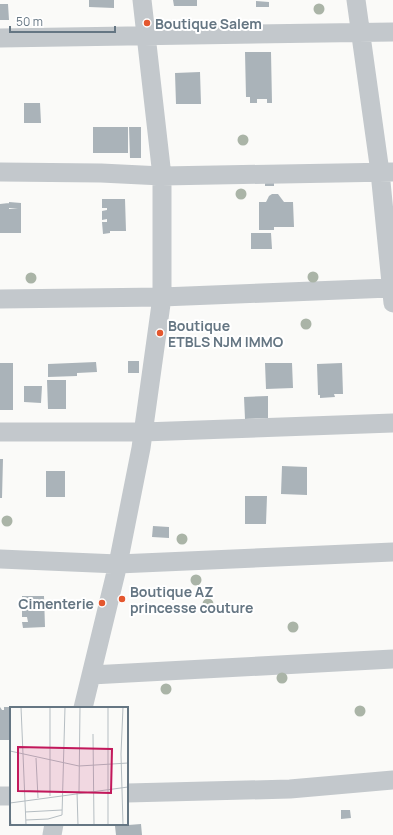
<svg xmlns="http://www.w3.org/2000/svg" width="393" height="835" viewBox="0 0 393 835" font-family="Manrope,sans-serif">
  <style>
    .building { fill: #aab3b9 }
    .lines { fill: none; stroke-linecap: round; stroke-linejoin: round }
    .minor { stroke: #c3c8cc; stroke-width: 19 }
    .tree { fill: #aab4a7 }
    .poi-dot { fill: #e4572e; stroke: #fff; stroke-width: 1.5 }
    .labels { text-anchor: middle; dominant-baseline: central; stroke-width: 4; stroke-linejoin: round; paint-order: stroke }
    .poi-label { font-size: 14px; font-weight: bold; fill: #657683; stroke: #fff; text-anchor: start }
    .inset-road { fill: none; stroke: #b5bdc2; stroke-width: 1 }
    .view { fill: #c2185b; fill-opacity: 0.15; stroke: #c2185b; stroke-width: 2 }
    .inset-edge { fill: none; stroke: #657683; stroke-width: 2 }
  </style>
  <rect width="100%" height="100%" fill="#fafaf8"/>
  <!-- building -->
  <path class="building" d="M 89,0 L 114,0 L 114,8 L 89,7 Z
    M 173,0 L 197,0 L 197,6 L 174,6 Z
    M 256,1 L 269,2 L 269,7 L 256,7 Z
    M 0,4 L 8,4 L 9,20 L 0,20 Z
    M 245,52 L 271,52 L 272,103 L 267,103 L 267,99 L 257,99 L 257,103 L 250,103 L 250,97 L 246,97 Z
    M 200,72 L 201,104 L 176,104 L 175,73 Z
    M 24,103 L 40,103 L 41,123 L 24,123 Z
    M 93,127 L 128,127 L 128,153 L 93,153 Z
    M 129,127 L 141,127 L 141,158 L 130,158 Z
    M 265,181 L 274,181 L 274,186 L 265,186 Z
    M 272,194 L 278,194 L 284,202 L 293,202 L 294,227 L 274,227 L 274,230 L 259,230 L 259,202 L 266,202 L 269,196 Z
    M 102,199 L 125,199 L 126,231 L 110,231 L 110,233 L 103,234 L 102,222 L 107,222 L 107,219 L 102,220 L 102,211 L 107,210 L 107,208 L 102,208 Z
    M 9,202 L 21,203 L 21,233 L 0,233 L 0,204 L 9,203 L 9,209 L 18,209 L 9,208 Z
    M 251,233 L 271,233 L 272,249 L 251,249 Z
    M 128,361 L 139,361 L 139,373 L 128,373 Z
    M 96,362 L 97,372 L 77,373 L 77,376 L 48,377 L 48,364 Z
    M 0,363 L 13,363 L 13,410 L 0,410 Z
    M 265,363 L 292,363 L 293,388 L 266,389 Z
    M 342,363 L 343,394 L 334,394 L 335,397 L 320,398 L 320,395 L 318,395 L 317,364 Z
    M 47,380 L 66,380 L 66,409 L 48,409 Z
    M 24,386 L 42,386 L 41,403 L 24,402 Z
    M 268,396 L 268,418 L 245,419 L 244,397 Z
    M 0,459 L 3,459 L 2,498 L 0,498 Z
    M 282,466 L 307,467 L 307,495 L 281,494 Z
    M 46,471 L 65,471 L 65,497 L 46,497 Z
    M 245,496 L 267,496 L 266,524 L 245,524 Z
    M 153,526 L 169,527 L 169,538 L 152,537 Z
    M 22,596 L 44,596 L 45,627 L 23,628 L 22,622 L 28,622 L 27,617 L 22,617 L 22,607 L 28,607 L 28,603 L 22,603 Z
    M 0,707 L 2,710 L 4,710 L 4,707 L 11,707 L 10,740 L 0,740 Z
    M 341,810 L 350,810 L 351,818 L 341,819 Z
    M 141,824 L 142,835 L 116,835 L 115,826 Z"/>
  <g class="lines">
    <!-- minor -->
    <path class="minor" d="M 356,0 L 380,172 L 393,303
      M 0,38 L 393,32
      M 0,172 L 101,173 L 162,176 L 393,172
      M 0,299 L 162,297 L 390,288
      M 0,432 L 143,432 L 393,423
      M 0,559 L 118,564 L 393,552
      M 91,675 L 393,659
      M 83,708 L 118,564 L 141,448 L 162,297 L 162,176 L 142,0
      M 127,793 L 290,789 L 393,780
      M 0,796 L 11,796
      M 52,835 L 54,824"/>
  </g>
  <!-- trees -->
  <g class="tree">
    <circle cx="319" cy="9" r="5.5"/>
    <circle cx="243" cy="140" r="5.5"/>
    <circle cx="241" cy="194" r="5.5"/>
    <circle cx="313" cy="277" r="5.5"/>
    <circle cx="31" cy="278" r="5.5"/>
    <circle cx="306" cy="324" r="5.5"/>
    <circle cx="7" cy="521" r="5.5"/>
    <circle cx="182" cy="539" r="5.5"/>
    <circle cx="196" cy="580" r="5.5"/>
    <circle cx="208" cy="604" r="5.5"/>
    <circle cx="293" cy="627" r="5.5"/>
    <circle cx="282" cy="678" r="5.5"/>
    <circle cx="166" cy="689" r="5.5"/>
    <circle cx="360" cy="711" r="5.5"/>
  </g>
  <!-- markers -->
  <g class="poi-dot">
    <circle cx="147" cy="23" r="4"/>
    <circle cx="160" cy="333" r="4"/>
    <circle cx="122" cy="599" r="4"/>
    <circle cx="102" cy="603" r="4"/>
  </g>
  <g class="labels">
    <!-- poi labels -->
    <g class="poi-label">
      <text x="155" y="23">Boutique Salem</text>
      <text x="168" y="325">Boutique<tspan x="168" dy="16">ETBLS NJM IMMO</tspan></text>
      <text x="130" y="591">Boutique AZ<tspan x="130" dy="16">princesse couture</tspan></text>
      <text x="94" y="603" text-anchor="end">Cimenterie</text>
    </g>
  </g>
  <!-- overview -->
  <g transform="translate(10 707)">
    <rect width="118" height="118" fill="#fafaf8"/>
    <path class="inset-road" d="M 11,0 L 16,118M 98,0 L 98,118M 113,0 L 111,47 L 113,118M 83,27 L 84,118M 0,44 L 69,59 L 118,56M 26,51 L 28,91M 67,85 L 68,118M 69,85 L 70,0M 40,89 L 40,0M 0,96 L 118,80M 15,105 L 52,103M 0,106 L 1,118M 16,113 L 38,112 L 52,108 L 55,0"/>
    <path class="view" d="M 8,40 L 102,42 L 101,86 L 8,84 Z"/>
    <rect width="118" height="118" class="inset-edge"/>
  </g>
  <!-- scale -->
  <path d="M10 26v6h105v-6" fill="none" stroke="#657683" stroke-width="2"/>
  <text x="16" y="26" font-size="12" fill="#657683" stroke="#ffffff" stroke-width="3" paint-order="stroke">50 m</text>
</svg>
